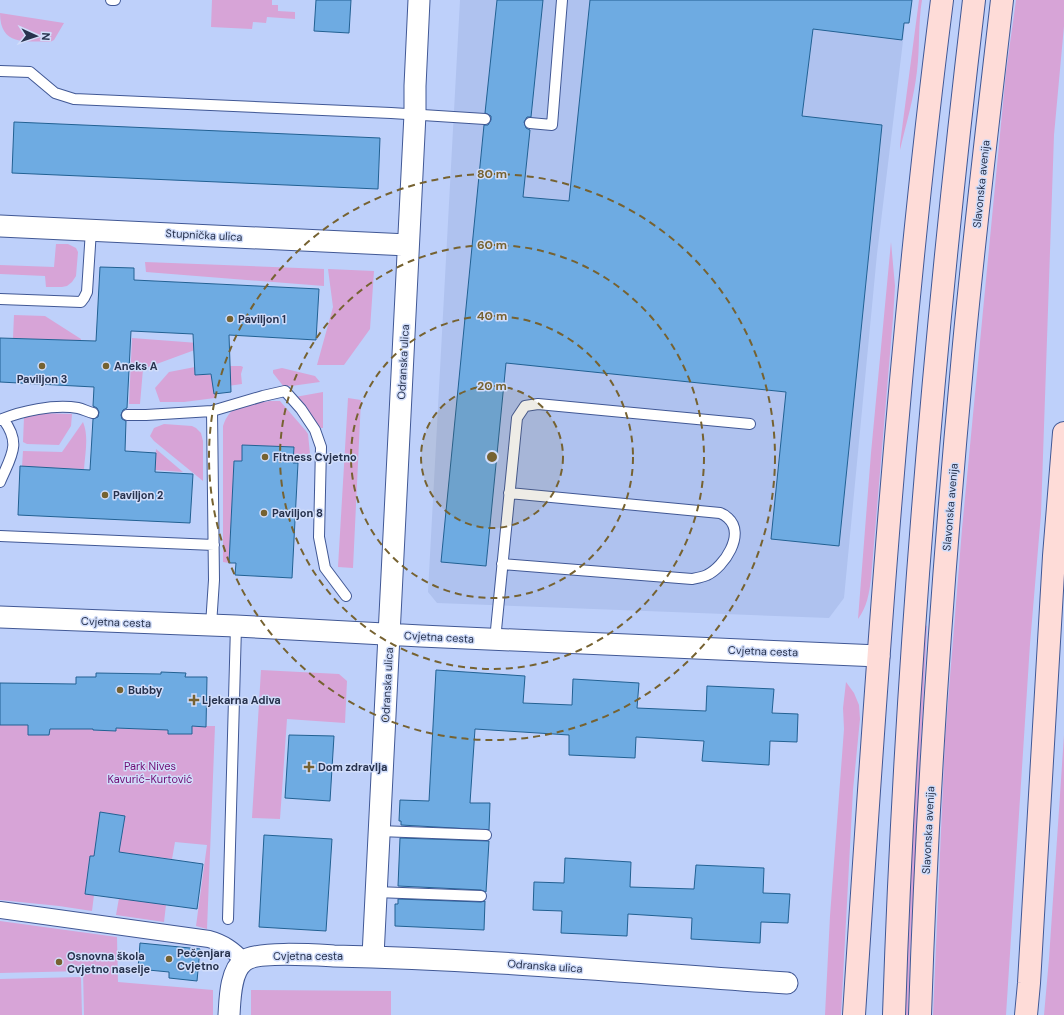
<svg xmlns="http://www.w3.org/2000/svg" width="1064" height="1015" viewBox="0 0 1064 1015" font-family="'DM Sans',sans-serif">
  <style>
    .built { fill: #afc2ef }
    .green { fill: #d7a4d7 }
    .building { fill: #6eabe2; stroke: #226193 }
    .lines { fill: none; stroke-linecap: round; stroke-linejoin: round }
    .service-casing { stroke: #415895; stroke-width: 12 }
    .pedestrian-casing { stroke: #415895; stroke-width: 18 }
    .minor-casing { stroke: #415895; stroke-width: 23 }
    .secondary-casing { stroke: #415895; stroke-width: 24 }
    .service { stroke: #fff; stroke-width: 10 }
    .pedestrian { stroke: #fff; stroke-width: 16 }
    .minor { stroke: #fff; stroke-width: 21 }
    .secondary { stroke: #fedcd8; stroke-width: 22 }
    .ring { fill: none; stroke: #766231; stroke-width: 2; stroke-dasharray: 7 5 }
    .poi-dot { fill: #766231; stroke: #d1ddfa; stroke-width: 1.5 }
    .labels { text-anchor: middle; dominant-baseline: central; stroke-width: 3; stroke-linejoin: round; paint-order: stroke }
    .street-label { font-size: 11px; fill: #27324d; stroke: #d1ddfa }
    .poi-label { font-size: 11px; font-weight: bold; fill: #27324d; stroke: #d1ddfa; text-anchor: start }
    .park-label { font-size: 11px; fill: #6f0c73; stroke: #d1ddfa }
    .centre { fill: #766231; stroke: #d1ddfa; stroke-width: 2 }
    .ring-label { font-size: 12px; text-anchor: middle; font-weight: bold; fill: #766231; stroke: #d1ddfa; stroke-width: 3; stroke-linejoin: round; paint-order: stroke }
  </style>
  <rect width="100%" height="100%" fill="#bed0fa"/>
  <!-- built -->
  <path class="built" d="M 460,0 L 908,0 L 877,254 L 844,598 L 829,618 L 437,603 L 428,592 Z"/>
  <!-- green -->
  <path class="green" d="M 212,0 L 272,0 L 272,5 L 278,5 L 278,11 L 295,12 L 295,19 L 267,17 L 266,23 L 253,22 L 252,29 L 211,27 Z
    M 919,0 L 922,0 C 918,23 920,48 917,71 C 914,98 906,124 900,150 L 900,144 Z
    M 1016,0 L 1064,0 L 1064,26 L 1054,135 L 1041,514 L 1030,644 L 1006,1015 L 933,1015 L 945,739 L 962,529 L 1006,72 Z
    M 0,13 L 64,23 L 54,40 L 50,42 C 25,41 0,46 0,13 Z
    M 891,242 L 895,286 L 893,318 L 871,579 C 869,594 867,607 858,619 L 871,453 Z
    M 56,244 L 68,244 L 76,248 L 78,252 L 76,276 L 72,282 L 67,286 L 62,287 L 46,287 L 45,276 L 0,274 L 0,265 L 54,267 Z
    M 145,262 L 324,269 L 324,286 L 146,272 Z
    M 328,269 L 374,271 L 370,329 L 344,365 L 317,365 L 333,307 Z
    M 14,315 L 45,316 L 81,339 L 81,341 L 13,338 Z
    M 132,338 L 211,344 L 143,369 L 140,404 L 129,404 Z
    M 230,366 L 241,366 L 243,367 L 241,374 L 242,384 L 214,388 L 215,398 L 184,402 L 160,402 L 155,388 L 169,372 L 195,367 L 195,375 L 230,374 Z
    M 282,368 L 315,376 L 320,382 L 284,387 L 273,373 L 273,370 Z
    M 323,392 L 323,428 L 321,428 L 295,397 Z
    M 348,398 L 361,400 L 353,568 L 338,567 Z
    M 270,401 L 280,401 L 306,431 L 308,434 L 310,454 L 293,454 L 294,447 L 242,445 L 242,461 L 234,461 L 229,563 L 223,562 L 223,426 C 232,401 247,405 270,401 Z
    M 39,413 L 72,414 L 71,426 L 59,445 L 27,444 L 23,442 L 24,417 Z
    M 83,422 C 89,436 85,454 84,469 L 22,467 L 23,451 L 62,452 Z
    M 164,424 L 192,426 L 196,428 L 201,433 L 203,441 L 203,481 L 154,441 L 150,436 L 154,428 Z
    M 156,449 L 183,472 L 155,470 Z
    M 925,625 L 927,626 L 910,957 L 908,1015 L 905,1015 L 908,923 Z
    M 261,670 L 339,674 L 347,681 L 345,723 L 287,719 L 280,819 L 252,818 Z
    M 846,682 L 854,693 L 859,705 L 860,719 L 853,790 L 841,1015 L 825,1015 L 830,916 L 844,729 L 843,708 Z
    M 117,720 L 125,729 L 162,729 L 168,723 L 169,734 L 192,734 L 192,726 L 215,726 L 207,929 L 196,926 L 207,845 L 175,842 L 172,859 L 125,853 L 124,860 L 90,856 L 85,894 L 94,895 L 92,911 L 59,906 L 0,900 L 0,725 L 28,725 L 28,735 L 49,735 L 50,729 L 93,721 L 93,730 L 116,731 Z
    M 1064,735 L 1064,1015 L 1044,1015 L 1049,959 Z
    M 119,898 L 166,905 L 164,922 L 116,915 Z
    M 0,921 L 117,937 L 118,982 L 213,990 L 213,1015 L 84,1015 L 83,971 L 0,973 Z
    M 81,977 L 82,1015 L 0,1015 L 0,979 Z
    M 251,990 L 391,991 L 391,1015 L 251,1015 Z"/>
  <!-- building -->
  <path class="building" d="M 316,0 L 351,0 L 349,33 L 314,31 Z
    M 497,0 L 543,0 L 531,117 L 527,117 L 524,122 L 526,128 L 530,130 L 523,197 L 569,201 L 590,0 L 912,0 L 909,23 L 904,23 L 902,40 L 813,29 L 802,116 L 882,125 L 839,546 L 771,539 L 786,392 L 506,363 L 486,566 L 441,562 L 484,125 L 488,125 L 491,120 L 491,116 L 485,113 Z
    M 14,122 L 380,138 L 378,189 L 12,173 Z
    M 100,267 L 134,268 L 134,280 L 319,289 L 316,340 L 229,335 L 231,392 L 214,394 L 211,374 L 195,375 L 193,334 L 131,331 L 127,408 L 123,410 L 121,415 L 122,419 L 126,421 L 125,451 L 156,453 L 155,472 L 193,474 L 190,523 L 18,515 L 20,466 L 90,470 L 93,419 L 98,417 L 99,412 L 97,408 L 93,406 L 94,387 L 0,382 L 0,338 L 96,341 Z
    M 242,445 L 294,447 L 293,463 L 298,463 L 292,578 L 235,575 L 236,563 L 229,563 L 234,461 L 242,461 Z
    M 436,670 L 525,676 L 523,703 L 572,705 L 573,679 L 639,683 L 637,708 L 706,711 L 707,686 L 774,689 L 772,713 L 798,714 L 797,742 L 770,741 L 769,765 L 702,761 L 704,741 L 636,737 L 635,758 L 569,755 L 569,735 L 475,729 L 470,803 L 490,803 L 489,830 L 401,825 L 401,821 L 399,821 L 400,800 L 429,801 Z
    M 161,672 L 186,673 L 185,677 L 207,677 L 206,727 L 192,726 L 192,734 L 168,734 L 168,730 L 116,728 L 116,731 L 93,730 L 93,729 L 50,729 L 49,735 L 28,735 L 28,725 L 0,725 L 0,683 L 76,684 L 76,677 L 96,677 L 96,673 L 161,674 Z
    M 289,735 L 334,736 L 330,801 L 285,798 Z
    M 100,812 L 125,816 L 119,852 L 203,864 L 197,909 L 85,894 L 90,856 L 94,856 Z
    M 264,835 L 332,839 L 326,931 L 259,927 Z
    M 400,838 L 489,841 L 486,892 L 481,890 L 398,886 Z
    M 565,858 L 631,862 L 630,887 L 694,889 L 696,865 L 764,868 L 763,893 L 790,894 L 788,923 L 761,922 L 760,943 L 691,939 L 692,918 L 628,914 L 627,936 L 561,933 L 562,911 L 533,910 L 534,882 L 564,883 Z
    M 398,899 L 481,902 L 485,901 L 484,930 L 395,926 L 395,904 L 398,904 Z
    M 140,943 L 200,949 L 197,981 L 169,978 L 169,972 L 138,969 Z"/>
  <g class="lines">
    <!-- service casing -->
    <g class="service-casing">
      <path id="service" d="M 111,0 L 115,0
        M 0,71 L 30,72 L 55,93 L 74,99 L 391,113 L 485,119
        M 530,123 L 552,125 L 562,0
        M 0,299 L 81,302 L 84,298 L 87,292 L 91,230
        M 212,411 L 263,396 L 285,391 L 301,409 L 315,430 L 321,447 L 319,537 L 325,568 L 346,596
        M 127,415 L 146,415 L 212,411 L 214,580 L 211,625
        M 0,420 C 21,411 54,404 78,408 C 83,409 88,412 93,413
        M 0,482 C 11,456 22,444 3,419
        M 0,536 L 214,545
        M 502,564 L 692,579 C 697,578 703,577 707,575 C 724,567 746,534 728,518 C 726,516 723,514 720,513 L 509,493
        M 495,640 L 517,418 L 525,406 L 538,404 L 750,424
        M 379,831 L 486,835
        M 376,892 L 481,896
        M 228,919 L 236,626"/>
    </g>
    <!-- pedestrian casing -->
    <g class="pedestrian-casing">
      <path id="pedestrian" d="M 0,910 L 209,939 C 224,943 233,950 244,961"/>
    </g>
    <!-- minor casing -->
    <g class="minor-casing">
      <path id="minor" d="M 0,226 L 408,245
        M 0,617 L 236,626 L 421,636 L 879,656
        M 373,956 L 415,114 L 415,86 L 419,0
        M 229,1015 C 230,1000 230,971 244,961 C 256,951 316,955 334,956 C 485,959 636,973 787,983"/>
    </g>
    <!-- secondary casing -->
    <g class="secondary-casing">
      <path id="secondary" d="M 854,1015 C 876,676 899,337 942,0
        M 894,1015 C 905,676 934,337 974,0
        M 920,1015 C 927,799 942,582 962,366 C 973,244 988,122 1002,0
        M 1026,1015 L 1029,983 L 1054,556 L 1064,433"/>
    </g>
    <!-- service -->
    <use href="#service" class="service"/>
    <!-- pedestrian -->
    <use href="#pedestrian" class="pedestrian"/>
    <!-- minor -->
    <use href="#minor" class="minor"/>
    <!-- secondary -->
    <use href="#secondary" class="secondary"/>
  </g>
  <!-- distance rings -->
  <circle cx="492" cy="457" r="71" fill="#766231" fill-opacity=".12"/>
  <g class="ring">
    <circle cx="492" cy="457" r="71"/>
    <circle cx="492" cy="457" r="141"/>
    <circle cx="492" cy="457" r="212"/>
    <circle cx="492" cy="457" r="283"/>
  </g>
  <!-- markers -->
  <g class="poi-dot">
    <circle cx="230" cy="319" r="4"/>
    <circle cx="42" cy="366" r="4"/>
    <circle cx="106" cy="366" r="4"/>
    <circle cx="265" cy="457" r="4"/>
    <circle cx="105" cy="495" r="4"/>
    <circle cx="264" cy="513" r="4"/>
    <circle cx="120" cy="690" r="4"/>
    <path d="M192 694h4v4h4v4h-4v4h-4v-4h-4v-4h4z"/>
    <path d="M307 761h4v4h4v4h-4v4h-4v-4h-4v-4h4z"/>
    <circle cx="169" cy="959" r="4"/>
    <circle cx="59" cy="962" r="4"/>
  </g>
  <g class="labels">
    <!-- street labels -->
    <g class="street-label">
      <text transform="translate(981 184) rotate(-84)">Slavonska avenija</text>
      <text transform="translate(204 235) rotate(3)">Stupnička ulica</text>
      <text transform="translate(403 362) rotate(-87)">Odranska ulica</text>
      <text transform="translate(950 507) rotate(-85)">Slavonska avenija</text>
      <text transform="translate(116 622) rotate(2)">Cvjetna cesta</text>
      <text transform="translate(439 637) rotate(3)">Cvjetna cesta</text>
      <text transform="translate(763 651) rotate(2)">Cvjetna cesta</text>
      <text transform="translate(387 685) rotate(-87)">Odranska ulica</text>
      <text transform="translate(928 830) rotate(-87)">Slavonska avenija</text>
      <text x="308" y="956">Cvjetna cesta</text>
      <text transform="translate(545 966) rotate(4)">Odranska ulica</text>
    </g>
    <!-- poi labels -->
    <g class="poi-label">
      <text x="238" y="319">Paviljon 1</text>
      <text x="114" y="366">Aneks A</text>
      <text x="42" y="379" text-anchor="middle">Paviljon 3</text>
      <text x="273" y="457">Fitness Cvjetno</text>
      <text x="113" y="495">Paviljon 2</text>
      <text x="272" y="513">Paviljon 8</text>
      <text x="128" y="690">Bubby</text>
      <text x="202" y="700">Ljekarna Adiva</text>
      <text x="318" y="767">Dom zdravlja</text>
      <text x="177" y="953">Pečenjara<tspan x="177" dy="13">Cvjetno</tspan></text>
      <text x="67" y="956">Osnovna škola<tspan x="67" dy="13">Cvjetno naselje</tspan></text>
    </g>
    <!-- park labels -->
    <g class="park-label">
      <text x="150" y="766">Park Nives<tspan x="150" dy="13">Kavurić-Kurtović</tspan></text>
    </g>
  </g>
  <circle cx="492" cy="457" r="6" class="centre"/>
  <g class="ring-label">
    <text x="492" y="178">80 m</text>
    <text x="492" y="249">60 m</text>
    <text x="492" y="320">40 m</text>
    <text x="492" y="390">20 m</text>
  </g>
  <!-- north arrow -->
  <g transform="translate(36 36) rotate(93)" stroke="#d1ddfa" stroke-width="3" paint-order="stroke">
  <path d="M0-3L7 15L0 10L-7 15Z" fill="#27324d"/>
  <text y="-6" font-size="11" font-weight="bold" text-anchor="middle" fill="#27324d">N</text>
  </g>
</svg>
